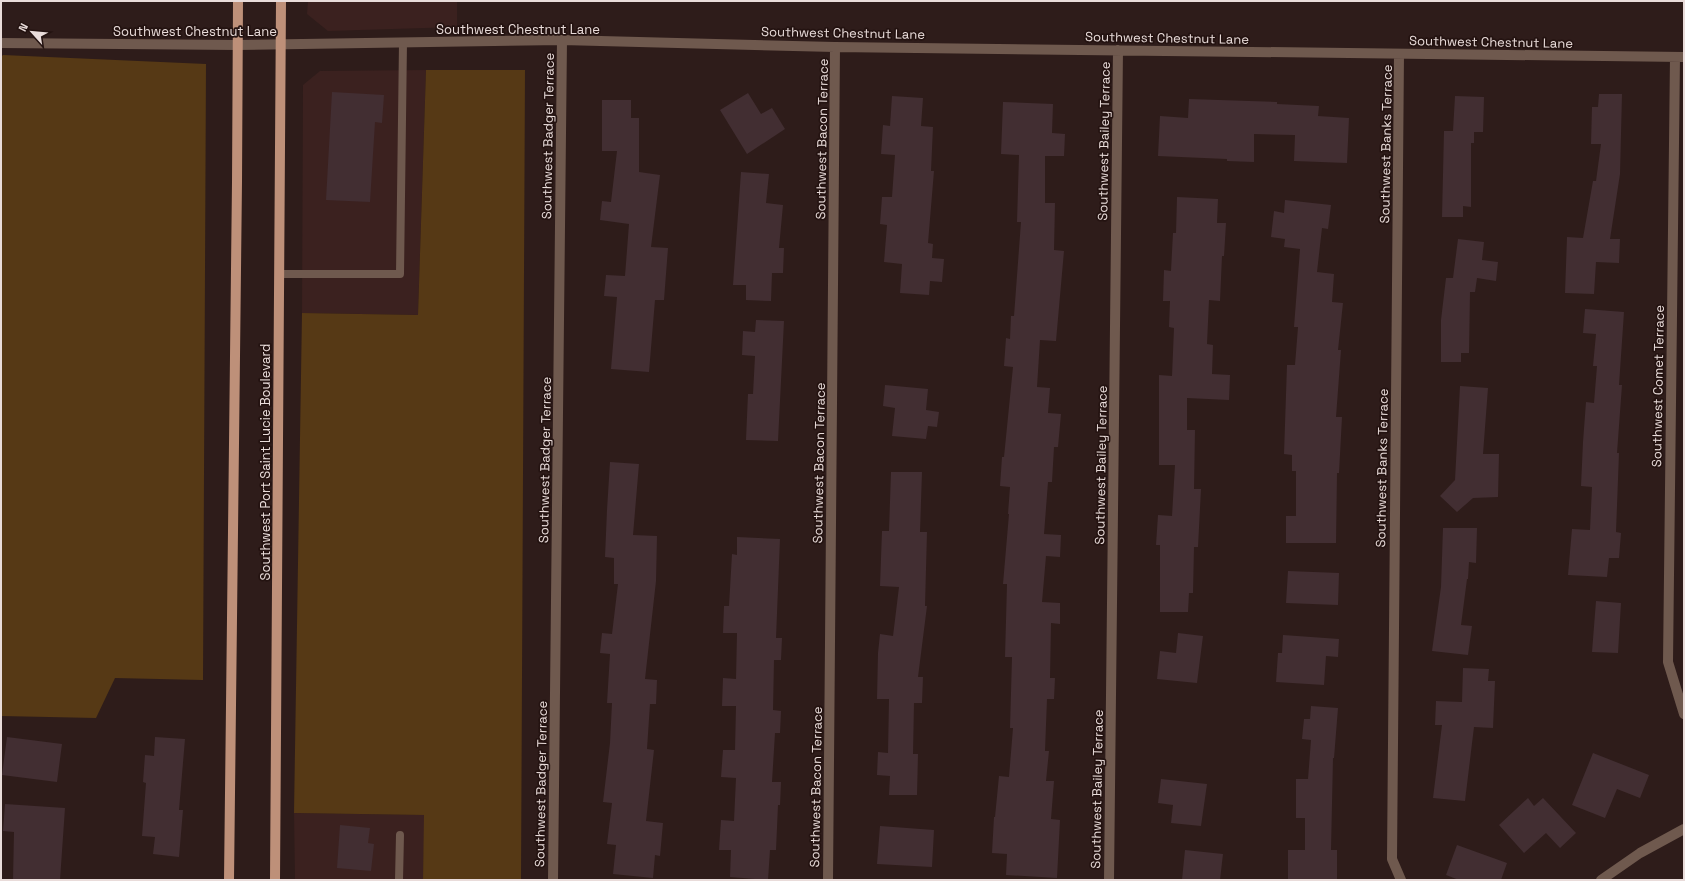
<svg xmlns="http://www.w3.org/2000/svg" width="1685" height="881" viewBox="0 0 1685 881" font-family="'Space Grotesk',sans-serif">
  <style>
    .built { fill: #3b211f }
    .green { fill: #563915 }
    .building { fill: #422e32 }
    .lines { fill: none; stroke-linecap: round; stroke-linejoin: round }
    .lane { stroke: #6f594e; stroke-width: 8 }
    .street { stroke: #6f594e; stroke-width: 10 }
    .primary { stroke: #be9079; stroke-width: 10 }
    .labels { text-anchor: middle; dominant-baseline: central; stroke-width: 3.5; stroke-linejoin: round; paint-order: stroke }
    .street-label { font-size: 13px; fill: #e9dcda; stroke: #241311 }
  </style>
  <rect width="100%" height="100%" fill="#2e1c1a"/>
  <!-- built -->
  <path class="built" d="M 308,1 L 457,1 L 457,27 L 328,31 L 307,14 Z
    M 426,70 L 418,315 L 302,313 L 303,85 L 320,71 Z
    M 294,813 L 425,815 L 423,880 L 295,880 Z"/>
  <!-- green -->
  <path class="green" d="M 3,55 L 206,64 L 203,680 L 115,678 L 96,718 L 1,716 L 1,57 Z
    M 426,70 L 525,70 L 521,880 L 423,880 L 424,815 L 294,813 L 302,313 L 418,315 Z"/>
  <!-- building -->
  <path class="building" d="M 332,92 L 384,95 L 382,123 L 375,122 L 370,202 L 326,200 Z
    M 748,93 L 761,114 L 772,108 L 785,129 L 747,154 L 720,110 Z
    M 1599,94 L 1622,94 L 1620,174 L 1610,239 L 1620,239 L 1619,263 L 1596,262 L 1594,294 L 1565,293 L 1567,237 L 1583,238 L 1593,181 L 1596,181 L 1601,144 L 1591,144 L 1592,107 L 1598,107 Z
    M 892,96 L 923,98 L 921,126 L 933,127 L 931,171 L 934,171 L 928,243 L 933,244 L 932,258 L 944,259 L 942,282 L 930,281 L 929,295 L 900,293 L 902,264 L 884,262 L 887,225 L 880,224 L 882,197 L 892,197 L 895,155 L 881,154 L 883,125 L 890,126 Z
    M 1455,96 L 1484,97 L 1483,132 L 1474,132 L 1474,143 L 1471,143 L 1471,207 L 1463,206 L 1463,217 L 1442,217 L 1444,131 L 1453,131 Z
    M 1189,99 L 1277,102 L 1277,104 L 1319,106 L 1318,116 L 1349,118 L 1347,163 L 1294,161 L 1295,135 L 1254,134 L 1254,162 L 1227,161 L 1227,159 L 1158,156 L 1160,116 L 1188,118 Z
    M 602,100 L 631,100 L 631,118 L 639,118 L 639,172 L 660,175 L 651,247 L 668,248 L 664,300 L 655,300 L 649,372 L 611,369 L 617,297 L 604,296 L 606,275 L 625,276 L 629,224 L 600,220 L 602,201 L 611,202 L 617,151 L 602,151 Z
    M 1003,102 L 1053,104 L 1052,133 L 1065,134 L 1064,156 L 1045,156 L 1045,203 L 1055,203 L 1054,250 L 1064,251 L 1056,341 L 1040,340 L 1037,387 L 1050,388 L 1048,413 L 1061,414 L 1058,447 L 1054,447 L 1052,482 L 1048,482 L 1044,534 L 1061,535 L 1060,557 L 1046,556 L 1042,602 L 1060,603 L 1060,624 L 1051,623 L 1050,678 L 1055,678 L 1054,699 L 1047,699 L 1045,751 L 1049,751 L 1046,781 L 1054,781 L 1051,819 L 1060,820 L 1057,878 L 1006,875 L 1007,854 L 992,853 L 994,817 L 995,817 L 999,776 L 1009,777 L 1013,728 L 1010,728 L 1012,657 L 1005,657 L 1007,584 L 1003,584 L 1009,514 L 1008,514 L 1010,487 L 1000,486 L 1002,457 L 1004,457 L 1013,367 L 1004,366 L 1006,338 L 1010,339 L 1011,316 L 1014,316 L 1021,222 L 1017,222 L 1019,155 L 1001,154 Z
    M 741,172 L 769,174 L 766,203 L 783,205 L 779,248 L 784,248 L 783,273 L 772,273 L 771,301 L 746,300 L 746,285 L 733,285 Z
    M 1177,197 L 1218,199 L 1217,223 L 1226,223 L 1224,256 L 1222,256 L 1220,301 L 1209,300 L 1207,344 L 1213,345 L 1212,374 L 1230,375 L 1229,400 L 1187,398 L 1187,430 L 1195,430 L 1194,489 L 1201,489 L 1198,547 L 1194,547 L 1193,593 L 1189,593 L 1188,612 L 1160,612 L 1160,545 L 1156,545 L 1158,515 L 1172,516 L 1175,465 L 1159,465 L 1159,375 L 1172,376 L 1174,328 L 1169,327 L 1170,301 L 1163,301 L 1164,270 L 1171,271 L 1173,233 L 1176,233 Z
    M 1285,200 L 1331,205 L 1328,229 L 1322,228 L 1317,272 L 1334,274 L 1332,302 L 1343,303 L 1338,350 L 1341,350 L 1336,417 L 1342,417 L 1339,473 L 1337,473 L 1336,543 L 1286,543 L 1286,516 L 1296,516 L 1296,471 L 1292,471 L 1292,455 L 1284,454 L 1287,365 L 1295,365 L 1298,327 L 1294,327 L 1300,249 L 1284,247 L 1285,239 L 1271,237 L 1274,211 L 1284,213 Z
    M 1458,239 L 1484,242 L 1482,260 L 1498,262 L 1496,281 L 1477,278 L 1475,292 L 1470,292 L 1469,353 L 1461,353 L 1461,362 L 1441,362 L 1441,320 L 1446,278 L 1453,278 Z
    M 1585,309 L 1624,312 L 1619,385 L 1622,385 L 1617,453 L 1619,453 L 1616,532 L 1621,533 L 1619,558 L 1609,558 L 1607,577 L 1568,575 L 1572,529 L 1590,530 L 1592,487 L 1581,486 L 1583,442 L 1586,402 L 1594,403 L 1597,366 L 1593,366 L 1596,334 L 1583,333 Z
    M 756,320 L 784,321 L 778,441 L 746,440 L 748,394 L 753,394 L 755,356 L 742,355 L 743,331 L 755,332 Z
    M 885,385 L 928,389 L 926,410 L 939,412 L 937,427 L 928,426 L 926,439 L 892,436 L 895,408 L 883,406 Z
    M 1460,386 L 1488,388 L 1483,454 L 1499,454 L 1498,497 L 1473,498 L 1457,512 L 1440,496 L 1455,480 Z
    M 610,462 L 639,464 L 633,535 L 657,536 L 656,581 L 645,679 L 657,680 L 656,704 L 650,704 L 647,749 L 654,750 L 646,821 L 663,823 L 660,856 L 655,855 L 653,878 L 613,874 L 616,845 L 607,844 L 612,803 L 603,802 L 610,743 L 612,703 L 607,703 L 610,654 L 600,653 L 602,633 L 612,634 L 618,584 L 614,584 L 614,558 L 605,557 L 607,510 Z
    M 891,472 L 922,472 L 920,532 L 927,532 L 925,606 L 927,606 L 918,677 L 923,677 L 922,703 L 914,703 L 913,754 L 918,754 L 917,795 L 889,795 L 890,776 L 877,775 L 878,752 L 888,753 L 889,699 L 877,699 L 878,653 L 880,634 L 893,636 L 899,587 L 880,586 L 882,531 L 889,531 Z
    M 1443,528 L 1477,528 L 1476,563 L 1469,562 L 1468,579 L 1467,579 L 1461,625 L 1472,626 L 1468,655 L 1432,651 L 1441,587 Z
    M 737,537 L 780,539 L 776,638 L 782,638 L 781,660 L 774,660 L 773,710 L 781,711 L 780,733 L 775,733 L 772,782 L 781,782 L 780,805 L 778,805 L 776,850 L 770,850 L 768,880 L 730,877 L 731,850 L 719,850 L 721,820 L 734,821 L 736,778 L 721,777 L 723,750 L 735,750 L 736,706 L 722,706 L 723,678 L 736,679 L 737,633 L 723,633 L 724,606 L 729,606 L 732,554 L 737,555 Z
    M 1288,571 L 1339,573 L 1338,605 L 1286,603 Z
    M 1596,601 L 1621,603 L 1618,653 L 1592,652 Z
    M 1178,633 L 1203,636 L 1197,683 L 1157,679 L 1160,651 L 1176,653 Z
    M 1283,635 L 1339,639 L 1338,657 L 1326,656 L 1324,685 L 1276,682 L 1278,653 L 1282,653 Z
    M 1463,668 L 1489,669 L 1488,681 L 1495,681 L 1493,728 L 1474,727 L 1465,801 L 1433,798 L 1442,725 L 1435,725 L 1436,701 L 1462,702 Z
    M 1311,706 L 1338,708 L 1334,758 L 1333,758 L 1331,850 L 1337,850 L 1337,880 L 1288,880 L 1288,850 L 1305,850 L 1305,818 L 1296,818 L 1296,779 L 1308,779 L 1311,740 L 1302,739 L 1304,719 L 1310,719 Z
    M 7,737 L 62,744 L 57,782 L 2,775 Z
    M 155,737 L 185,739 L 179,810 L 183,810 L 179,857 L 153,854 L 155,837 L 142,836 L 146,783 L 143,782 L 145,755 L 154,756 Z
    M 1593,753 L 1649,775 L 1640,798 L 1617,789 L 1605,818 L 1572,805 Z
    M 1161,779 L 1207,784 L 1201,826 L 1171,823 L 1173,805 L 1158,803 Z
    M 1528,798 L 1534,806 L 1543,798 L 1576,833 L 1560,848 L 1546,833 L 1524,853 L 1499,825 Z
    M 5,804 L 65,808 L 60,880 L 13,880 L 14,832 L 3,831 Z
    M 340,825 L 370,828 L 368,843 L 374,844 L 371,871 L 337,868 Z
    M 880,826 L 934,830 L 932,867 L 877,864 Z
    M 1457,845 L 1507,863 L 1501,880 L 1459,880 L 1446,875 Z
    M 1185,850 L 1223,854 L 1220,880 L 1182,880 Z"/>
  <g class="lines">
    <!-- lane -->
    <path class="lane" d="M 279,274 L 400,274 L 403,42
      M 399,880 L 400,835"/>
    <!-- street -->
    <path class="street" d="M 1,43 L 237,45 L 562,40 L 835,47 L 1684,57
      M 1399,54 L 1392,859 L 1401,880
      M 1675,57 L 1668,662 L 1684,714
      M 553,880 L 562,40
      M 828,880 L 835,47
      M 1109,880 L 1118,50
      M 1601,880 L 1640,853 L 1684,829"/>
    <!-- primary -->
    <path class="primary" d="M 229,880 L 237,182 L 238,1
      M 275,880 L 281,1"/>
  </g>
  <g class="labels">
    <!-- street labels -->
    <g class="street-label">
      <text x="518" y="29">Southwest Chestnut Lane</text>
      <text x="195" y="31">Southwest Chestnut Lane</text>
      <text transform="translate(843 33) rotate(1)">Southwest Chestnut Lane</text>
      <text transform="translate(1167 38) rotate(1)">Southwest Chestnut Lane</text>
      <text transform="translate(1491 42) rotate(1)">Southwest Chestnut Lane</text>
      <text transform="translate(548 136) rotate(-89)">Southwest Badger Terrace</text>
      <text transform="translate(822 139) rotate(-89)">Southwest Bacon Terrace</text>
      <text transform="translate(1104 141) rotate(-89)">Southwest Bailey Terrace</text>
      <text transform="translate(1386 144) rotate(-89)">Southwest Banks Terrace</text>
      <text transform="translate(1658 386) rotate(-89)">Southwest Comet Terrace</text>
      <text transform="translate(545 460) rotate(-89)">Southwest Badger Terrace</text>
      <text transform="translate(265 462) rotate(-90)">Southwest Port Saint Lucie Boulevard</text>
      <text transform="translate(819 463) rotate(-89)">Southwest Bacon Terrace</text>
      <text transform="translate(1101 465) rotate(-89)">Southwest Bailey Terrace</text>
      <text transform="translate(1382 468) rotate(-89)">Southwest Banks Terrace</text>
      <text transform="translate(541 784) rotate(-89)">Southwest Badger Terrace</text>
      <text transform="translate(816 787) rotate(-89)">Southwest Bacon Terrace</text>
      <text transform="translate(1097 789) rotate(-89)">Southwest Bailey Terrace</text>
    </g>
  </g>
  <!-- border -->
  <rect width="1685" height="881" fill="none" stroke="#e9dcda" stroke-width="4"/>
  <!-- north arrow -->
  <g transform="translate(32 32) rotate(297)" stroke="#241311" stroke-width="3" paint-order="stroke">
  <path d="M0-3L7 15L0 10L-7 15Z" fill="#e9dcda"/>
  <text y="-6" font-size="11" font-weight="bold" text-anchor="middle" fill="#e9dcda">N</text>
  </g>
</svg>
